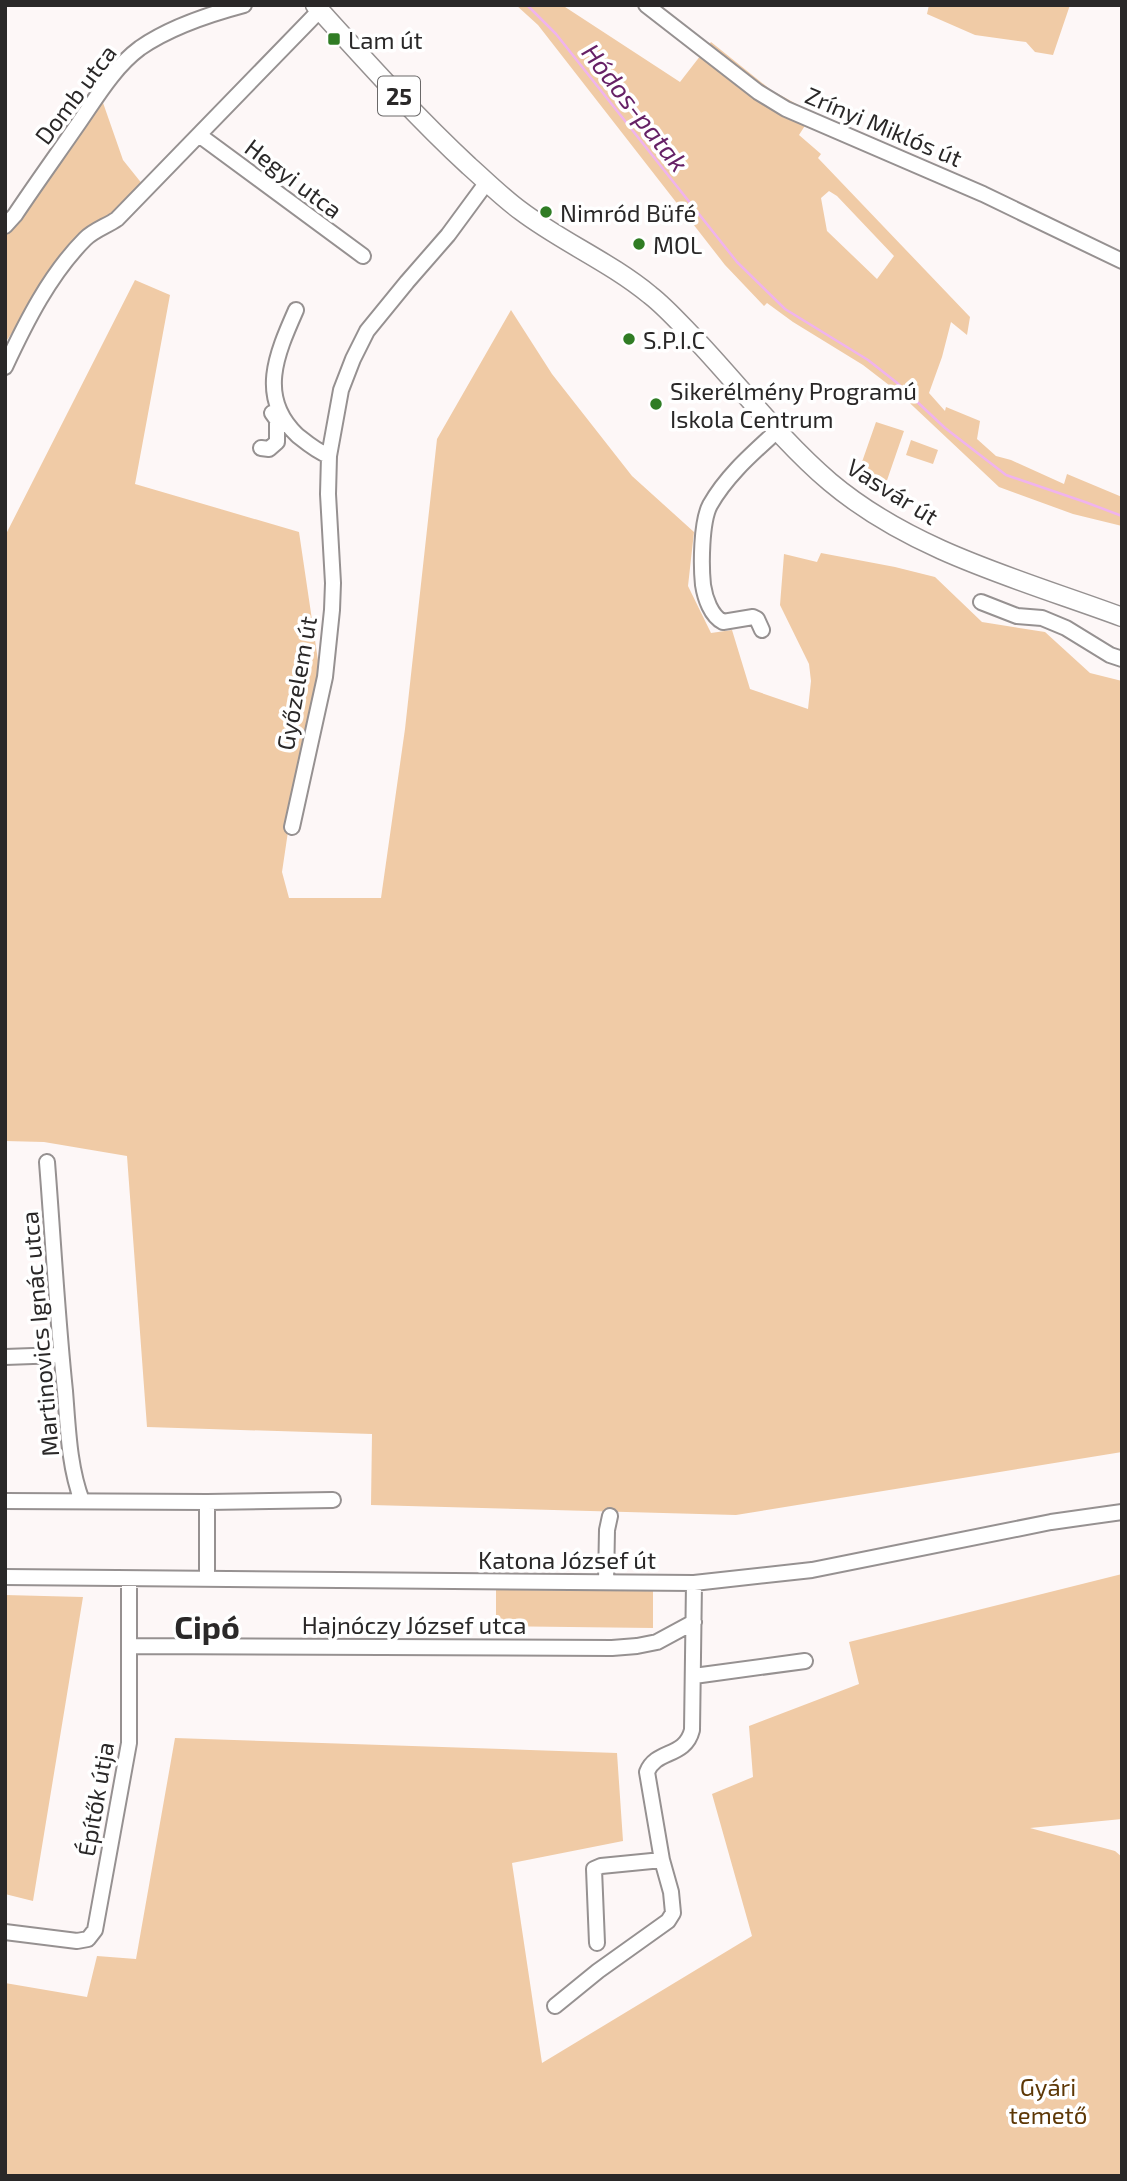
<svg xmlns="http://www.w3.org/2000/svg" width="1127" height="2181" viewBox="0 0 1127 2181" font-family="'Exo 2',sans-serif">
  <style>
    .green { fill: #f0cba6; fill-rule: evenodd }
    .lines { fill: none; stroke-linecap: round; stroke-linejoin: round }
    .stream { stroke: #f0b3ed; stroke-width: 2.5 }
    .minor-casing { stroke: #969191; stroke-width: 18 }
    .major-casing { stroke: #969191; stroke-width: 21 }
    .minor { stroke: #fff; stroke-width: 14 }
    .major { stroke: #fff; stroke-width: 18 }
    .poi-dot { fill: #307c24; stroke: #fff; stroke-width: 2.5 }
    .labels { text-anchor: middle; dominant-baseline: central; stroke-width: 7; stroke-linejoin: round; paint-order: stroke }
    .shield { fill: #fff; stroke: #6a6868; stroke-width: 2 }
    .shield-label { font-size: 23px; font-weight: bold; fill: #2a2828 }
    .poi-label { font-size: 24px; fill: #2a2828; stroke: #fff; text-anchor: start }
    .street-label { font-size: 24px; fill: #2a2828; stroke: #fff }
    .park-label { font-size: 24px; fill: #5d3705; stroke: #fff }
    .water-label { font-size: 26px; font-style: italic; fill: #662166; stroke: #fff }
    .district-label { font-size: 32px; font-weight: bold; fill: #2a2828; stroke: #fff }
  </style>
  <rect width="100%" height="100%" fill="#fdf7f7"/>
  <!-- green -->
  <path class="green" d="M 516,5 L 562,5 L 680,82 L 711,42 L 771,90 L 813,113 L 799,135 L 821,154 L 818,158 L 970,317 L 967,335 L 951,322 L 942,357 L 929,393 L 945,411 L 946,407 L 980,421 L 977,439 L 996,456 L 1011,460 L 1064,484 L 1067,474 L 1122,497 L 1122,526 L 1073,514 L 999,487 L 898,392 L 863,365 L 793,322 L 767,303 L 764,306 L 725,265 L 538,25 ZM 829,191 L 837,196 L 894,256 L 877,279 L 827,231 L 821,198 Z
    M 929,5 L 1070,5 L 1053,55 L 1035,52 L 1026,42 L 975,35 L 927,14 Z
    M 101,97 L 123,160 L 143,185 L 112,215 L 78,235 L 5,343 L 5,221 Z
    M 135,280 L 170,295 L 135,484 L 299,532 L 320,674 L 290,818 L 282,872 L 289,898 L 381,898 L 405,729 L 437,439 L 511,310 L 552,374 L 632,476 L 694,532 L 688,586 L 711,633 L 732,630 L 750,689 L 808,709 L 811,681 L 809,664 L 780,605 L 784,554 L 817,562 L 821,553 L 895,567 L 935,577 L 982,622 L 1045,632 L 1090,673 L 1122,681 L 1122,1452 L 736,1515 L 371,1505 L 372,1434 L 147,1427 L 127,1156 L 44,1142 L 5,1141 L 5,536 Z
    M 876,422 L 904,431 L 884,489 L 856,479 Z
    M 911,440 L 938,450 L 933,464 L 906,455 Z
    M 1122,1574 L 1122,1819 L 1030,1828 L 1115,1851 L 1122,1857 L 1122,2176 L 5,2176 L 5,1983 L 87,1997 L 97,1956 L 136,1959 L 175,1738 L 617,1753 L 623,1841 L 512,1863 L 542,2063 L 752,1936 L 712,1794 L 753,1777 L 749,1726 L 859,1684 L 849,1642 Z
    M 496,1590 L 653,1591 L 653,1628 L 496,1626 Z
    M 5,1595 L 83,1597 L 33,1901 L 5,1894 Z"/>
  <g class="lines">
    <!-- stream -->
    <path class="stream" d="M 527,5 L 556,34 L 737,262 L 785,309 L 868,360 L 896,382 L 945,428 L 1006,475 L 1085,502 L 1122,516"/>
    <!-- minor casing -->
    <g class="minor-casing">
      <path id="minor" d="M 646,5 L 758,92 L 786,109 L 983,194 L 1122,261
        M 199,135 L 363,256
        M 5,226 L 15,215 C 35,185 56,156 76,127 C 95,100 113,68 140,48 C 170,27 210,14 244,5
        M 296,310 C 277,353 257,397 297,435 C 307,443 316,451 329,456
        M 5,367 C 26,322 50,274 85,239 C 94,230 107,226 117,219 L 320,10
        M 261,448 L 269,449 L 277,442 L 277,420 L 272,413
        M 981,602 L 1017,616 L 1042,618 L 1066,628 L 1110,655 L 1122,659
        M 762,630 L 757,619 L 753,617 L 723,622 C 711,616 705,598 703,585 C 701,566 701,522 710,505 C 727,475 753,453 778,430
        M 292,827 L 325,677 L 332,610 L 333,583 L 328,494 L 329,456 L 341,390 L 353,359 L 367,331 L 407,282 L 448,235 L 487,182
        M 47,1162 C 53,1238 57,1315 65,1391 C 68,1428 69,1467 82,1501
        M 5,1357 L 61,1355
        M 5,1501 L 207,1502 L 333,1500
        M 207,1502 L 207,1578
        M 5,1577 L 694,1583 L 812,1570 L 1051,1522 L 1122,1512
        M 606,1582 L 607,1530 L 610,1516
        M 130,1646 L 612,1648 L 637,1646 L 657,1642 L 694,1622
        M 694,1676 L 805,1661
        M 5,1932 L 77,1941 L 88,1939 L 95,1930 L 129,1743 L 129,1579
        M 597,1943 L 594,1869 L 601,1866 L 662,1860
        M 555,2006 L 598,1971 L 668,1921 L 673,1913 L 671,1892 L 662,1860 L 647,1772 C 656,1749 685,1758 692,1730 L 694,1583"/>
    </g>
    <!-- major casing -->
    <g class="major-casing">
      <path id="major" d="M 315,5 C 365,60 415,116 469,166 C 486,181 503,198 521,211 C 562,242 610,262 650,295 C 668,309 683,327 699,343 C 742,389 782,441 830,482 C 913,552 1022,580 1122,617"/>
    </g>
    <!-- minor -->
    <use href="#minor" class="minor"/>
    <!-- major -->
    <use href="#major" class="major"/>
  </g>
  <!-- markers -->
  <g class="poi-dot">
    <rect x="327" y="32" width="14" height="14" rx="3.5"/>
    <circle cx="546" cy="212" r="7"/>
    <circle cx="639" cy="244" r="7"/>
    <circle cx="629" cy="339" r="7"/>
    <circle cx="656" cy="404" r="7"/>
  </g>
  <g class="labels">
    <!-- shield labels -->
    <rect class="shield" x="378" y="76.5" width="42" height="39" rx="5"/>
    <g class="shield-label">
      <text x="399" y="96">25</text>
    </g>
    <!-- poi labels -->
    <g class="poi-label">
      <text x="348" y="39">Lam út</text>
      <text x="560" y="212">Nimród Büfé</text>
      <text x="653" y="244">MOL</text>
      <text x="643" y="339">S.P.I.C</text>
      <text x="670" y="390">Sikerélmény Programú<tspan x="670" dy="28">Iskola Centrum</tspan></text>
    </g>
    <!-- street labels -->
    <g class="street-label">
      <text transform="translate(75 94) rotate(-53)">Domb utca</text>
      <text transform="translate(884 126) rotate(23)">Zrínyi Miklós út</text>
      <text transform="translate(294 178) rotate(37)">Hegyi utca</text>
      <text transform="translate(893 491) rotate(32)">Vasvár út</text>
      <text transform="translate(296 683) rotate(-80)">Győzelem út</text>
      <text transform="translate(39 1334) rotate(-95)">Martinovics Ignác utca</text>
      <text x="567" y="1559">Katona József út</text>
      <text x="414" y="1624">Hajnóczy József utca</text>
      <text transform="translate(95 1799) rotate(-80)">Építők útja</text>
    </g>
    <!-- park labels -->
    <g class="park-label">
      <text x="1048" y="2086">Gyári<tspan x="1048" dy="28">temető</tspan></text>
    </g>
    <!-- water labels -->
    <g class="water-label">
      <text transform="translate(636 107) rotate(52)">Hódos-patak</text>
    </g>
    <!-- district labels -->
    <g class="district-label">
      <text x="207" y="1626">Cipó</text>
    </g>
  </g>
  <!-- border -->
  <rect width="1127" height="2181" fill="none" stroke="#2a2828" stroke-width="14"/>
</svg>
